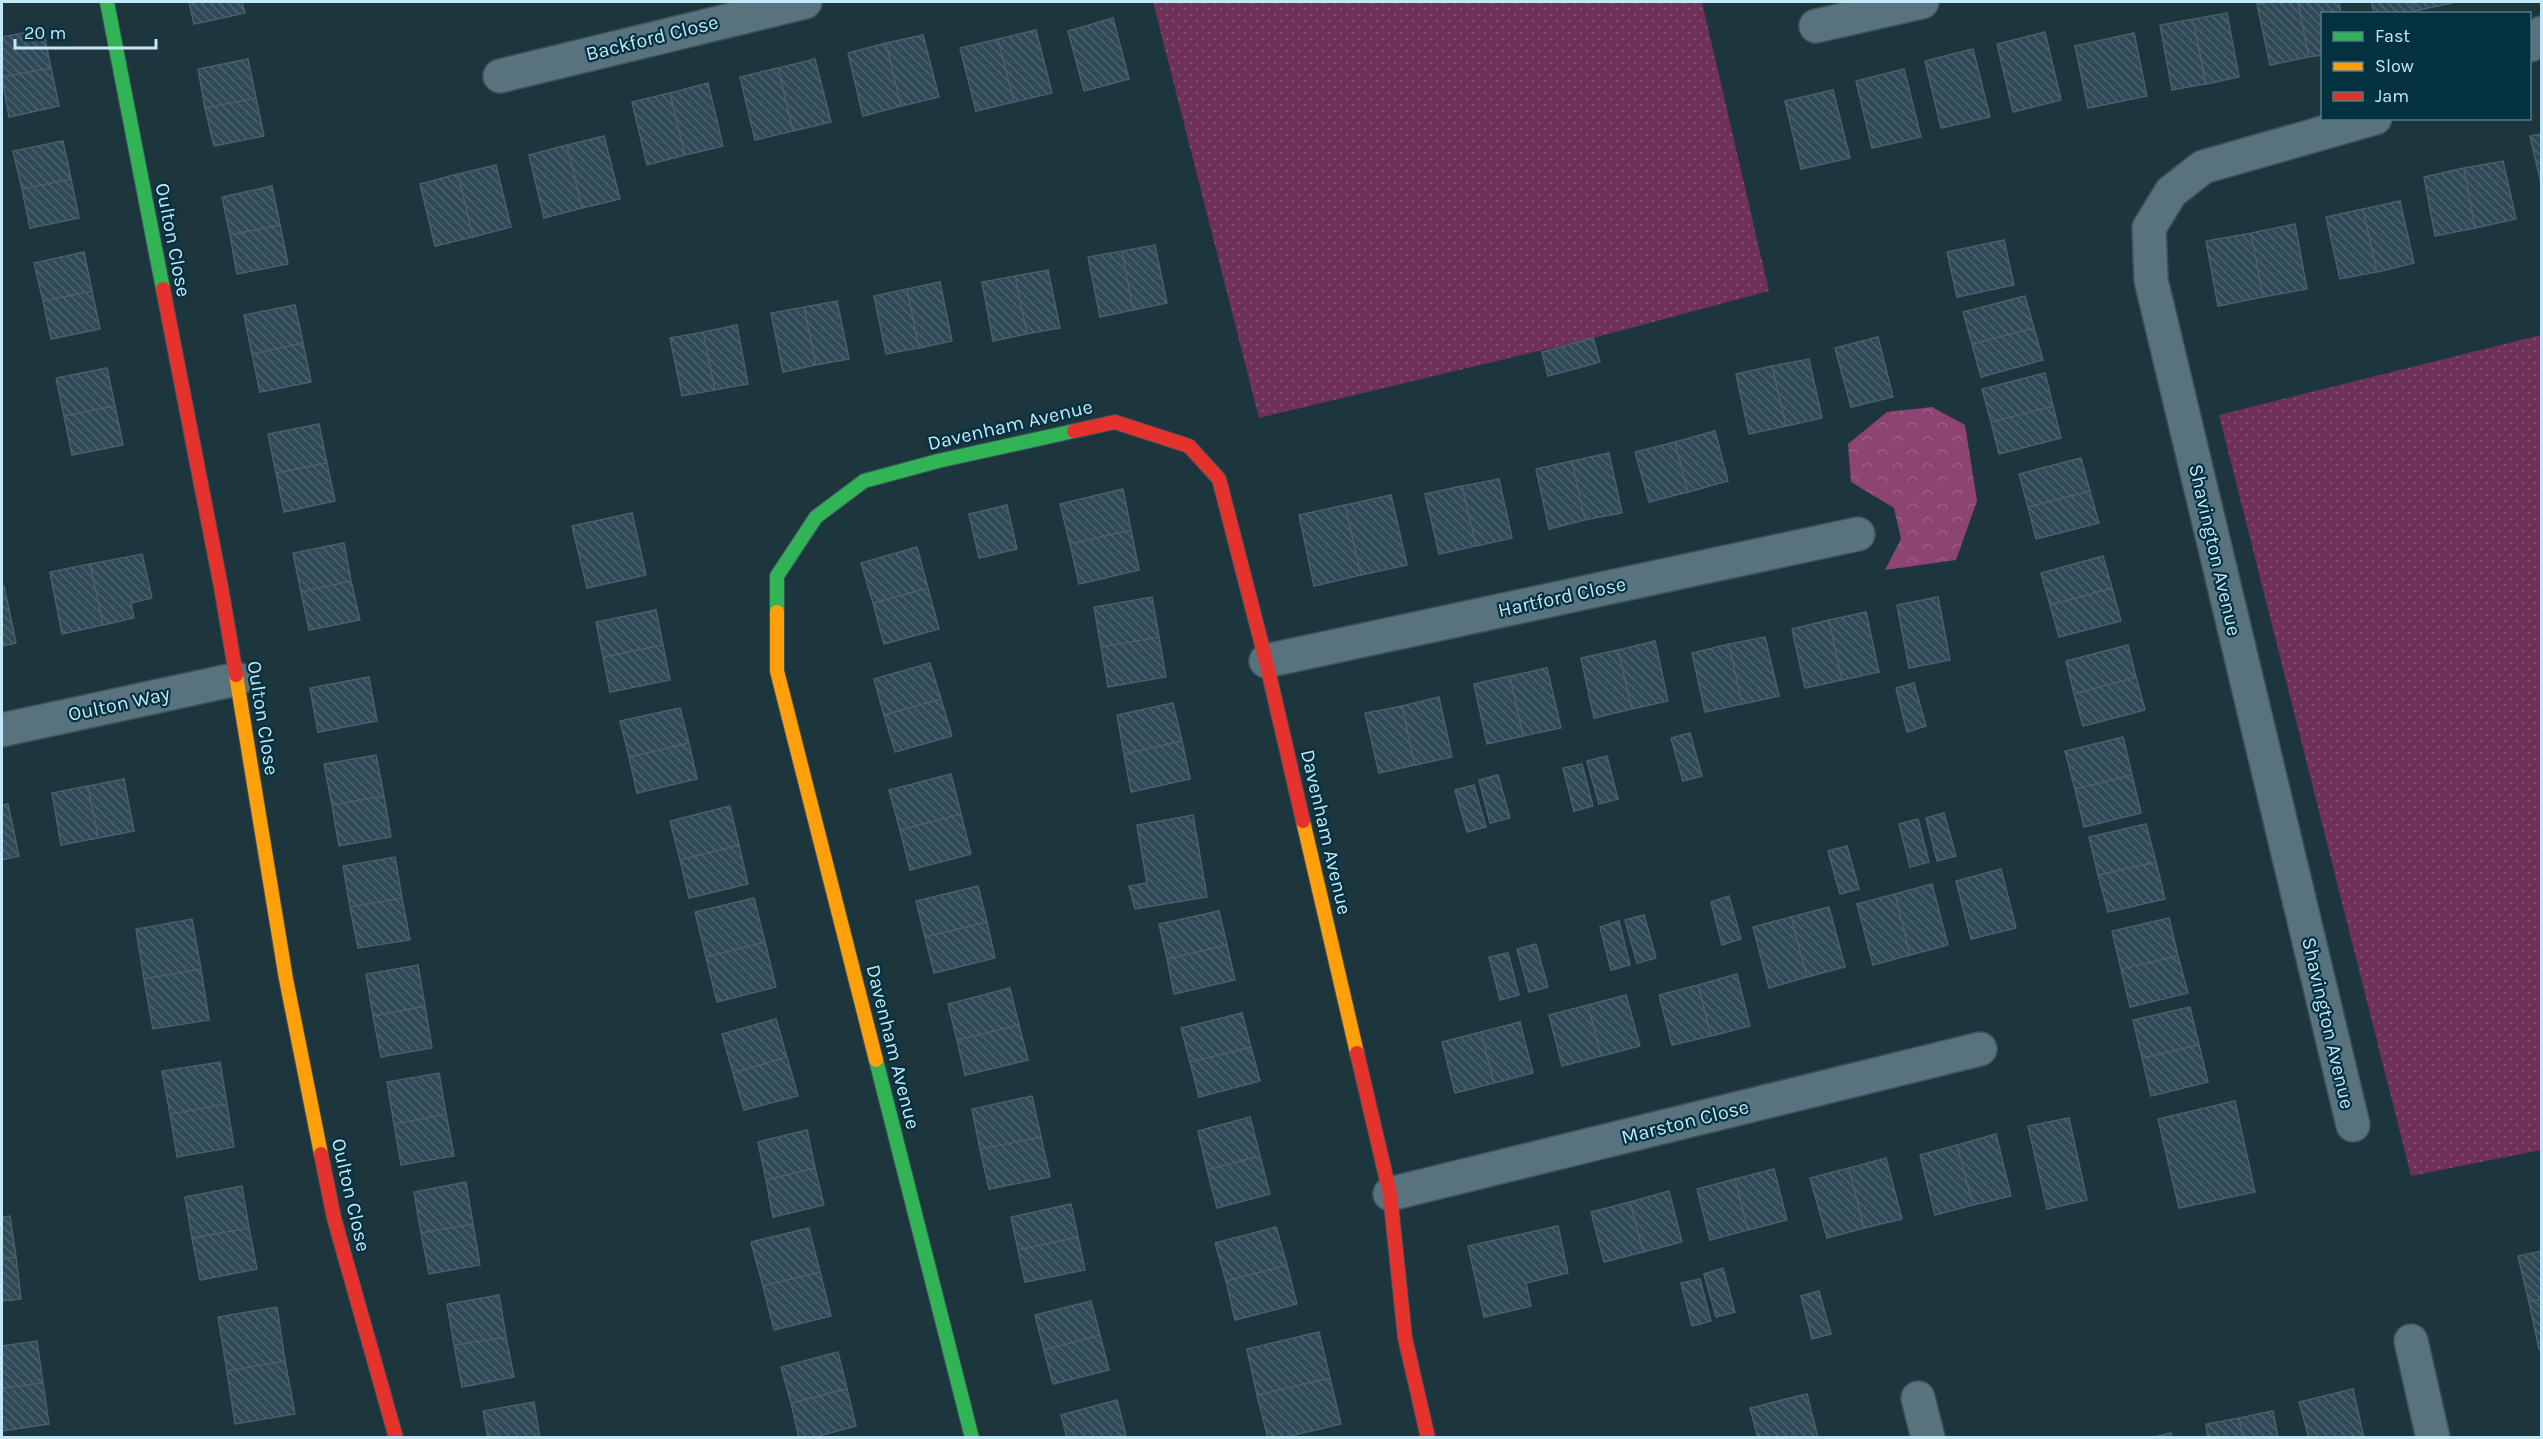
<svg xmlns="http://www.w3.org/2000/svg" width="2543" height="1439" viewBox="0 0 2543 1439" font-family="Karla,sans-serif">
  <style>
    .grass { fill: url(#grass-dots) }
    .forest { fill: url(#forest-crowns) }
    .building { fill: url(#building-back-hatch); stroke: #4a5f6b; stroke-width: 1.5 }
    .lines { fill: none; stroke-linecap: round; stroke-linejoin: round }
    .street-casing { stroke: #3d5159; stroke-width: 36 }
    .fast-casing { stroke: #3d5159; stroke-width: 16 }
    .slow-casing { stroke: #3d5159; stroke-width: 16 }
    .jam-casing { stroke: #3d5159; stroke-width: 16 }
    .street { stroke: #58737d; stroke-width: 33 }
    .fast { stroke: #30b455; stroke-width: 14 }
    .slow { stroke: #ff9f0a; stroke-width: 14 }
    .jam { stroke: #e5322d; stroke-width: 14 }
    .labels { text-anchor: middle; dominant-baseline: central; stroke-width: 4.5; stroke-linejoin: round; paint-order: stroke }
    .street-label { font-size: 20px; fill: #c3e8f7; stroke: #03313f }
  </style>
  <defs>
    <pattern id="grass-dots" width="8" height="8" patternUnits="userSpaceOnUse" patternTransform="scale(1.5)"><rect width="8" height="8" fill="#6f305a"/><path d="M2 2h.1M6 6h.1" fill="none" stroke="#824e72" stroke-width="1.8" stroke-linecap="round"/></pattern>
    <pattern id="forest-crowns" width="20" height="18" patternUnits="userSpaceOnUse" patternTransform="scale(1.5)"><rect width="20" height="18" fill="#8d4473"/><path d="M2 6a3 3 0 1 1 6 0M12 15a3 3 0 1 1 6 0" fill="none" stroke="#9b5f88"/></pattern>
    <pattern id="building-back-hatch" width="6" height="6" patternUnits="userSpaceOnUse" patternTransform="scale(1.5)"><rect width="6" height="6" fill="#2f4956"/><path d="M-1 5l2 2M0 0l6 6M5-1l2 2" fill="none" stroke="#4c636f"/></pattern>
  </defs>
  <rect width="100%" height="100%" fill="#1d353d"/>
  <!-- grass -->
  <path class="grass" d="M 1153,2 L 1702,2 L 1769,291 L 1593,338 L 1259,418 Z
    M 2541,335 L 2541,1150 L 2411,1176 L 2219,415 Z"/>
  <!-- forest -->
  <path class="forest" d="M 1932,407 L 1965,425 L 1977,501 L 1956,560 L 1885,570 L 1901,539 L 1894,508 L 1851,482 L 1848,444 L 1887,412 Z"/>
  <!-- building -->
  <path class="building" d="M 189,2 L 242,2 L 245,13 L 194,24 Z
    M 2269,2 L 2298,2 L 2309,57 L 2270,65 L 2257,4 Z
    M 2298,2 L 2339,2 L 2341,14 L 2322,14 L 2322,55 L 2309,57 Z
    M 2371,2 L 2412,2 L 2414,11 L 2401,14 L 2374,14 Z
    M 2412,2 L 2452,2 L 2452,3 L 2414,11 Z
    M 2227,13 L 2239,77 L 2206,84 L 2193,19 Z
    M 1113,18 L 1129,79 L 1084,91 L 1068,31 Z
    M 2193,19 L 2206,84 L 2172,90 L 2160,25 Z
    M 43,29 L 51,68 L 2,77 L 2,37 Z
    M 1036,30 L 1052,93 L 1014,102 L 998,39 Z
    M 2045,32 L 2061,100 L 2013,112 L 1997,44 Z
    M 2134,33 L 2147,96 L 2088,108 L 2075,46 Z
    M 923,35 L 939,97 L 901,106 L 886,43 Z
    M 998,39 L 1014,102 L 976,111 L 960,48 Z
    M 886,43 L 901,106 L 863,116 L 848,53 Z
    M 1973,49 L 1990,117 L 1941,128 L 1925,61 Z
    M 248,59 L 256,98 L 205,108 L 198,69 Z
    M 815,59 L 831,122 L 793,131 L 778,68 Z
    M 51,68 L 59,106 L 9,117 L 2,77 Z
    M 778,68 L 793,131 L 755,140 L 740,77 Z
    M 1904,69 L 1921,137 L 1872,148 L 1856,81 Z
    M 708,83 L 723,146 L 685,155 L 670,93 Z
    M 1833,90 L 1850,158 L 1801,169 L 1785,101 Z
    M 670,93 L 685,155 L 647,165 L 632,102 Z
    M 256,98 L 264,136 L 214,146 L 205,108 Z
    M 2542,134 L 2542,187 L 2530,136 Z
    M 604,136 L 620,199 L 582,208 L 567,145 Z
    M 63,141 L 71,179 L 22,189 L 13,151 Z
    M 567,145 L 582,208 L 544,218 L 529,155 Z
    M 2503,161 L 2516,219 L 2475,228 L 2464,168 Z
    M 496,165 L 511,227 L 473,237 L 458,174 Z
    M 2464,168 L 2475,228 L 2435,236 L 2424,177 Z
    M 458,174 L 473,237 L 435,246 L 420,184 Z
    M 71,179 L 79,218 L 30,228 L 22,189 Z
    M 272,186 L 280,225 L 230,235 L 222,197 Z
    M 2400,201 L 2414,263 L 2377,272 L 2363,209 Z
    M 2363,209 L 2377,272 L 2340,279 L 2326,217 Z
    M 2295,224 L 2307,289 L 2263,297 L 2251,233 Z
    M 280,225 L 288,264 L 237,274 L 230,235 Z
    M 2251,233 L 2263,297 L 2218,306 L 2206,241 Z
    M 2004,240 L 2014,285 L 1957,297 L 1947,252 Z
    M 1155,245 L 1167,303 L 1133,310 L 1122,251 Z
    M 1122,251 L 1133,310 L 1100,317 L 1088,257 Z
    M 84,252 L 92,291 L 43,301 L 34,263 Z
    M 1048,270 L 1060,328 L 1027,334 L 1015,276 Z
    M 1015,276 L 1027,334 L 993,341 L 982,282 Z
    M 940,282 L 952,341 L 919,348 L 907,289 Z
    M 907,289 L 919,348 L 886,354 L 874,296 Z
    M 92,291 L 100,329 L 51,339 L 43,301 Z
    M 2025,296 L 2034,328 L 1972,344 L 1963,312 Z
    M 837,301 L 849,359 L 816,365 L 804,307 Z
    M 295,305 L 303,343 L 252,354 L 244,315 Z
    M 804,307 L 816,365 L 783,372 L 771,313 Z
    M 737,325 L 748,384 L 715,390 L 703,332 Z
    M 2034,328 L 2043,360 L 1981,377 L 1972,344 Z
    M 703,332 L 715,390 L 682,396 L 670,338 Z
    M 1878,337 L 1893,397 L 1851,407 L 1835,348 Z
    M 1593,338 L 1600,362 L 1548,376 L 1542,352 Z
    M 303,343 L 311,382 L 260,392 L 252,354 Z
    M 1809,359 L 1822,418 L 1786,426 L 1772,366 Z
    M 1772,366 L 1786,426 L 1749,434 L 1736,374 Z
    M 107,368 L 115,406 L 64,416 L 56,378 Z
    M 2045,373 L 2053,406 L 1991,422 L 1982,389 Z
    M 115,406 L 123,445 L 72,455 L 64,416 Z
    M 2053,406 L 2061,438 L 1999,454 L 1991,422 Z
    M 319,424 L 327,463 L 276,473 L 268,434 Z
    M 1715,431 L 1728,481 L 1688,492 L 1675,442 Z
    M 1675,442 L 1688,492 L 1649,502 L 1635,452 Z
    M 1609,453 L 1622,513 L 1585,520 L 1572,461 Z
    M 2081,458 L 2090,491 L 2028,507 L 2019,474 Z
    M 1572,461 L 1585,520 L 1549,529 L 1536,469 Z
    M 327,463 L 335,501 L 284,512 L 276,473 Z
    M 1499,479 L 1512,538 L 1476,546 L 1462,486 Z
    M 1462,486 L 1476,546 L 1439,554 L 1425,494 Z
    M 1123,489 L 1131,530 L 1070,544 L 1060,504 Z
    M 2090,491 L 2099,523 L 2036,539 L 2028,507 Z
    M 1391,495 L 1407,565 L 1361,575 L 1345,505 Z
    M 1007,505 L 1017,549 L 979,558 L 969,514 Z
    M 1345,505 L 1361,575 L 1314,586 L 1299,515 Z
    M 632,513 L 646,575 L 587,588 L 572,526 Z
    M 1131,530 L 1139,570 L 1079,584 L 1070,544 Z
    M 344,543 L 351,581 L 301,592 L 293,553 Z
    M 917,547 L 928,588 L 873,603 L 861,563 Z
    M 142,554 L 152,598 L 131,603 L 134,618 L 103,625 L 90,564 Z
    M 2103,556 L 2112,588 L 2050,605 L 2041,573 Z
    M 90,564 L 103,625 L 62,634 L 50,572 Z
    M 351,581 L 360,620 L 309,630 L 301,592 Z
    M 2,586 L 4,586 L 16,643 L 2,646 Z
    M 928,588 L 939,629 L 884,644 L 873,603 Z
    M 2112,588 L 2121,621 L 2059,637 L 2050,605 Z
    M 1152,597 L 1159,637 L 1101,647 L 1094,607 Z
    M 1938,597 L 1950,660 L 1909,668 L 1897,605 Z
    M 656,610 L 663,645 L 603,657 L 596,622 Z
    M 1866,612 L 1879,672 L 1842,680 L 1829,620 Z
    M 1829,620 L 1842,680 L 1805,688 L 1792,629 Z
    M 1159,637 L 1166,677 L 1108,687 L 1101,647 Z
    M 1765,637 L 1779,696 L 1742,704 L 1729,644 Z
    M 1655,641 L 1668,701 L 1632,709 L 1618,650 Z
    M 1729,644 L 1742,704 L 1705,712 L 1692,653 Z
    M 663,645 L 670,680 L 610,692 L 603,657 Z
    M 2128,645 L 2136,677 L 2074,694 L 2066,661 Z
    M 1618,650 L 1632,709 L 1594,718 L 1581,658 Z
    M 930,663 L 941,699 L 884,715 L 874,679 Z
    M 1547,668 L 1561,728 L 1523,736 L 1510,676 Z
    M 1510,676 L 1523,736 L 1487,744 L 1474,684 Z
    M 369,677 L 377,721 L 318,732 L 310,688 Z
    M 2136,677 L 2145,710 L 2083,726 L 2074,694 Z
    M 1914,683 L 1926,726 L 1907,732 L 1896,688 Z
    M 1439,697 L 1452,757 L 1415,765 L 1402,706 Z
    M 941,699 L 952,736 L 895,752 L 884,715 Z
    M 1173,703 L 1182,741 L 1124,754 L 1117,715 Z
    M 1402,706 L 1415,765 L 1379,773 L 1365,713 Z
    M 680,708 L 689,743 L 629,757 L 620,721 Z
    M 1690,733 L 1702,776 L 1683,781 L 1671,738 Z
    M 2123,737 L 2132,775 L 2075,789 L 2065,751 Z
    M 1182,741 L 1190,779 L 1131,792 L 1124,754 Z
    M 689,743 L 697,779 L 637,793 L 629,757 Z
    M 376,755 L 384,796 L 332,805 L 324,764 Z
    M 1607,756 L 1618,799 L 1599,804 L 1587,761 Z
    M 1582,764 L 1593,806 L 1574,811 L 1563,768 Z
    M 951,774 L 961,814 L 900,830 L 889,790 Z
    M 1498,775 L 1510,818 L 1490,823 L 1479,780 Z
    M 2132,775 L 2141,813 L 2084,827 L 2075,789 Z
    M 124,779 L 134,831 L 98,838 L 88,786 Z
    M 1474,785 L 1486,827 L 1467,832 L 1455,790 Z
    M 88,786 L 98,838 L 61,845 L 52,793 Z
    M 384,796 L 391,837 L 339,846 L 332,805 Z
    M 8,804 L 19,856 L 2,860 L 2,805 Z
    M 730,806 L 739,845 L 680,860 L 670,821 Z
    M 1944,813 L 1956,856 L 1937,861 L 1926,818 Z
    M 961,814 L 971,854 L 910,870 L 900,830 Z
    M 1193,815 L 1207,897 L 1135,909 L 1129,886 L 1147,883 L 1137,825 Z
    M 1918,819 L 1929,862 L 1910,867 L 1899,824 Z
    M 2146,824 L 2156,862 L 2098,875 L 2089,837 Z
    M 739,845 L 748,884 L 689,898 L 680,860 Z
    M 1847,846 L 1859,889 L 1840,894 L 1828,851 Z
    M 395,857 L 402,898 L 350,907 L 343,866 Z
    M 2156,862 L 2165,899 L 2108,912 L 2098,875 Z
    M 2001,869 L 2016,928 L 1971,939 L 1956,881 Z
    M 1932,884 L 1948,945 L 1910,955 L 1895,894 Z
    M 978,886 L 987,922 L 925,937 L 916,901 Z
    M 1895,894 L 1910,955 L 1873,965 L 1857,904 Z
    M 1729,896 L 1741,939 L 1722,945 L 1711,902 Z
    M 402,898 L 410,940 L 358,948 L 350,907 Z
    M 754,898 L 765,942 L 706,957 L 695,912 Z
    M 1829,907 L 1845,967 L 1807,977 L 1791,917 Z
    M 1219,911 L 1227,945 L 1167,959 L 1159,924 Z
    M 1644,915 L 1656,958 L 1637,963 L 1625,920 Z
    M 1791,917 L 1807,977 L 1769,988 L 1753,927 Z
    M 2169,918 L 2178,956 L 2121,969 L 2112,931 Z
    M 192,919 L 201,969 L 144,979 L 136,929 Z
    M 1619,921 L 1630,965 L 1611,970 L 1600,927 Z
    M 987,922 L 995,958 L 934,973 L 925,937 Z
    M 765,942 L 776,987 L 717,1002 L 706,957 Z
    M 1536,944 L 1548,987 L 1529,992 L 1517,949 Z
    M 1227,945 L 1235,980 L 1174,994 L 1167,959 Z
    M 1508,953 L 1519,995 L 1500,1000 L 1489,957 Z
    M 2178,956 L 2188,993 L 2130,1007 L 2121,969 Z
    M 418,965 L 425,1006 L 373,1016 L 366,974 Z
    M 201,969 L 209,1020 L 153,1029 L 144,979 Z
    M 1737,974 L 1750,1026 L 1711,1036 L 1698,985 Z
    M 1698,985 L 1711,1036 L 1672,1045 L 1659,995 Z
    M 1010,988 L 1019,1025 L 957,1040 L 948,1004 Z
    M 1626,995 L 1640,1046 L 1601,1056 L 1588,1005 Z
    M 1588,1005 L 1601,1056 L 1562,1066 L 1549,1015 Z
    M 425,1006 L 432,1048 L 381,1057 L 373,1016 Z
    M 2190,1007 L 2199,1045 L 2142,1058 L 2133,1020 Z
    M 1242,1013 L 1251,1047 L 1190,1062 L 1181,1028 Z
    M 776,1019 L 787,1057 L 733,1073 L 722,1034 Z
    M 1520,1022 L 1533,1073 L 1494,1083 L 1481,1032 Z
    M 1019,1025 L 1028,1060 L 965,1075 L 957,1040 Z
    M 1481,1032 L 1494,1083 L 1455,1093 L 1442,1042 Z
    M 2199,1045 L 2208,1082 L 2151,1096 L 2142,1058 Z
    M 1251,1047 L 1260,1081 L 1199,1097 L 1190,1062 Z
    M 787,1057 L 798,1096 L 744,1110 L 733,1073 Z
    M 220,1062 L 227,1104 L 170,1114 L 162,1071 Z
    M 439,1073 L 446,1114 L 394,1124 L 387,1082 Z
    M 1032,1096 L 1041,1137 L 980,1149 L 972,1109 Z
    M 2235,1101 L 2255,1192 L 2179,1208 L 2158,1119 Z
    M 227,1104 L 234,1147 L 177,1157 L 170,1114 Z
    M 446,1114 L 454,1156 L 401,1165 L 394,1124 Z
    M 1250,1117 L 1260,1156 L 1207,1170 L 1198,1131 Z
    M 2069,1118 L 2087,1200 L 2047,1209 L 2028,1126 Z
    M 807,1130 L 815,1168 L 766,1180 L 758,1142 Z
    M 1996,1134 L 2011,1196 L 1973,1205 L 1957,1145 Z
    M 1041,1137 L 1050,1177 L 989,1189 L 980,1149 Z
    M 1957,1145 L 1973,1205 L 1935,1215 L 1920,1155 Z
    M 1260,1156 L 1270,1194 L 1217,1208 L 1207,1170 Z
    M 1886,1158 L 1902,1219 L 1864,1228 L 1849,1168 Z
    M 815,1168 L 824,1205 L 773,1217 L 766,1180 Z
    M 1849,1168 L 1864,1228 L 1827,1238 L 1810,1178 Z
    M 1774,1169 L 1787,1220 L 1748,1230 L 1735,1179 Z
    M 1735,1179 L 1748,1230 L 1710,1240 L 1697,1189 Z
    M 466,1182 L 473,1224 L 421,1233 L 414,1192 Z
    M 242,1186 L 249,1228 L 192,1238 L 185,1197 Z
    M 1669,1191 L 1682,1242 L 1643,1252 L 1630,1202 Z
    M 1630,1202 L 1643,1252 L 1604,1262 L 1591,1212 Z
    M 1071,1204 L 1078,1237 L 1018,1250 L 1011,1217 Z
    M 10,1216 L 16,1257 L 2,1259 L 2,1217 Z
    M 473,1224 L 480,1265 L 429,1274 L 421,1233 Z
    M 1558,1226 L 1568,1273 L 1526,1283 L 1531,1306 L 1484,1317 L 1468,1246 Z
    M 1276,1227 L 1287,1265 L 1226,1281 L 1215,1243 Z
    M 249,1228 L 257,1269 L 200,1280 L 192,1238 Z
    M 809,1228 L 820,1272 L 763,1286 L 751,1242 Z
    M 1078,1237 L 1085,1270 L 1025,1282 L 1018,1250 Z
    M 2542,1251 L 2542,1299 L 2529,1302 L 2518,1256 Z
    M 16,1257 L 21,1299 L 2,1301 L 2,1259 Z
    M 1287,1265 L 1297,1304 L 1235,1320 L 1226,1281 Z
    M 1723,1268 L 1735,1312 L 1716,1317 L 1704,1274 Z
    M 820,1272 L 831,1316 L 774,1330 L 763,1286 Z
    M 1700,1279 L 1711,1321 L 1692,1326 L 1681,1283 Z
    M 1819,1291 L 1831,1334 L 1812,1339 L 1801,1296 Z
    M 499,1295 L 506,1337 L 454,1345 L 447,1304 Z
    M 2542,1299 L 2542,1348 L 2539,1349 L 2529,1302 Z
    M 1091,1301 L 1100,1335 L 1044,1350 L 1035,1315 Z
    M 277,1307 L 285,1361 L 227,1371 L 218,1317 Z
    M 1319,1332 L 1330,1378 L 1257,1395 L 1247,1349 Z
    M 1100,1335 L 1109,1370 L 1053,1384 L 1044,1350 Z
    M 506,1337 L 514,1377 L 462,1387 L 454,1345 Z
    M 37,1341 L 43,1383 L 2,1388 L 2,1346 Z
    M 838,1352 L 847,1389 L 791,1403 L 781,1367 Z
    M 285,1361 L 295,1414 L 235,1424 L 227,1371 Z
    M 1330,1378 L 1341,1424 L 1282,1438 L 1268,1438 L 1257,1395 Z
    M 43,1383 L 49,1424 L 2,1431 L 2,1388 Z
    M 847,1389 L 856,1426 L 811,1438 L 799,1438 L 791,1403 Z
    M 2353,1389 L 2364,1438 L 2309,1438 L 2299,1402 Z
    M 1807,1394 L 1818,1438 L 1758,1438 L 1750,1408 Z
    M 1117,1400 L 1126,1435 L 1116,1438 L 1067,1438 L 1061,1415 Z
    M 534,1402 L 540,1438 L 488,1438 L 483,1411 Z
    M 2273,1411 L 2278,1438 L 2243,1438 L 2239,1418 Z
    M 2239,1418 L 2243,1438 L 2208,1438 L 2206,1424 Z
    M 2171,1433 L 2172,1438 L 2150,1438 Z"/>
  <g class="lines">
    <!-- street casing -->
    <g class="street-casing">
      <path id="street" d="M 1816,26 L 1922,2
        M 2530,45 L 2542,33
        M 500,76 L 805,2
        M 1266,661 L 1858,534
        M 2,730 L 237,679
        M 2353,1125 L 2151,280 L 2149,228 L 2171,192 L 2203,167 L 2375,118
        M 1390,1194 L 1980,1049
        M 2411,1341 L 2433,1438
        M 1918,1398 L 1928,1438"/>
    </g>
    <!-- fast casing -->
    <g class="fast-casing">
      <path id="fast" d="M 107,2 L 163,289
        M 777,612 L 777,576 L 816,517 L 864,481 L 938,461 L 1074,431
        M 876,1060 L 972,1438"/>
    </g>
    <!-- slow casing -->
    <g class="slow-casing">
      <path id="slow" d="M 777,612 L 777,671 L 876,1060
        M 236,675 L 286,979 L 321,1154
        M 1303,821 L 1357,1053"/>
    </g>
    <!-- jam casing -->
    <g class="jam-casing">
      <path id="jam" d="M 163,289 L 221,587 L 236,675
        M 1074,431 L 1115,422 L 1189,446 L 1219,479 L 1266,661 L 1303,821
        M 1357,1053 L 1390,1194 L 1405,1338 L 1428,1438
        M 321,1154 L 334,1218 L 396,1438"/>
    </g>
    <!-- street -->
    <use href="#street" class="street"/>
    <!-- fast -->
    <use href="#fast" class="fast"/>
    <!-- slow -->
    <use href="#slow" class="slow"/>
    <!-- jam -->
    <use href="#jam" class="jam"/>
  </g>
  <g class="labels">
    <!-- street labels -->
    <g class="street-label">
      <text transform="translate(652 38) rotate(-14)">Backford Close</text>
      <text transform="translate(173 240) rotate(79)">Oulton Close</text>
      <text transform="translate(1010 425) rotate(-13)">Davenham Avenue</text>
      <text transform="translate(2215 550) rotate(77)">Shavington Avenue</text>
      <text transform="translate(1562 597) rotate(-12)">Hartford Close</text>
      <text transform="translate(119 704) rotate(-12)">Oulton Way</text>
      <text transform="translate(263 718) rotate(81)">Oulton Close</text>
      <text transform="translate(1326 832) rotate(77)">Davenham Avenue</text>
      <text transform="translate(2328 1023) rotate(77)">Shavington Avenue</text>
      <text transform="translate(893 1047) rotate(76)">Davenham Avenue</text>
      <text transform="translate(1685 1122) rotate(-14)">Marston Close</text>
      <text transform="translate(351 1195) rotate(77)">Oulton Close</text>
    </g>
  </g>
  <!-- border -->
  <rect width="2543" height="1439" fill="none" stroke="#c3e8f7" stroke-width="6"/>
  <!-- legend -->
  <rect x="2321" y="12" width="210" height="108" fill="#03313f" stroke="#507a89" stroke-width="1.5"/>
  <rect x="2333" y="32" width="30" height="9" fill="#30b455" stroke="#507a89" stroke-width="1.5"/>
  <text x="2375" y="42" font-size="18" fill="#c3e8f7">Fast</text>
  <rect x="2333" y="62" width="30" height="9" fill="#ff9f0a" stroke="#507a89" stroke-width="1.5"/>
  <text x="2375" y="72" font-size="18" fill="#c3e8f7">Slow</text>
  <rect x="2333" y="92" width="30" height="9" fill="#e5322d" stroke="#507a89" stroke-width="1.5"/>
  <text x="2375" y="102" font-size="18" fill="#c3e8f7">Jam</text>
  <!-- scale -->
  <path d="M15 39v9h141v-9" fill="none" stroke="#c3e8f7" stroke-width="3"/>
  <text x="24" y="39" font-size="18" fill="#c3e8f7" stroke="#03313f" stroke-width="4.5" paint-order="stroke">20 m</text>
</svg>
